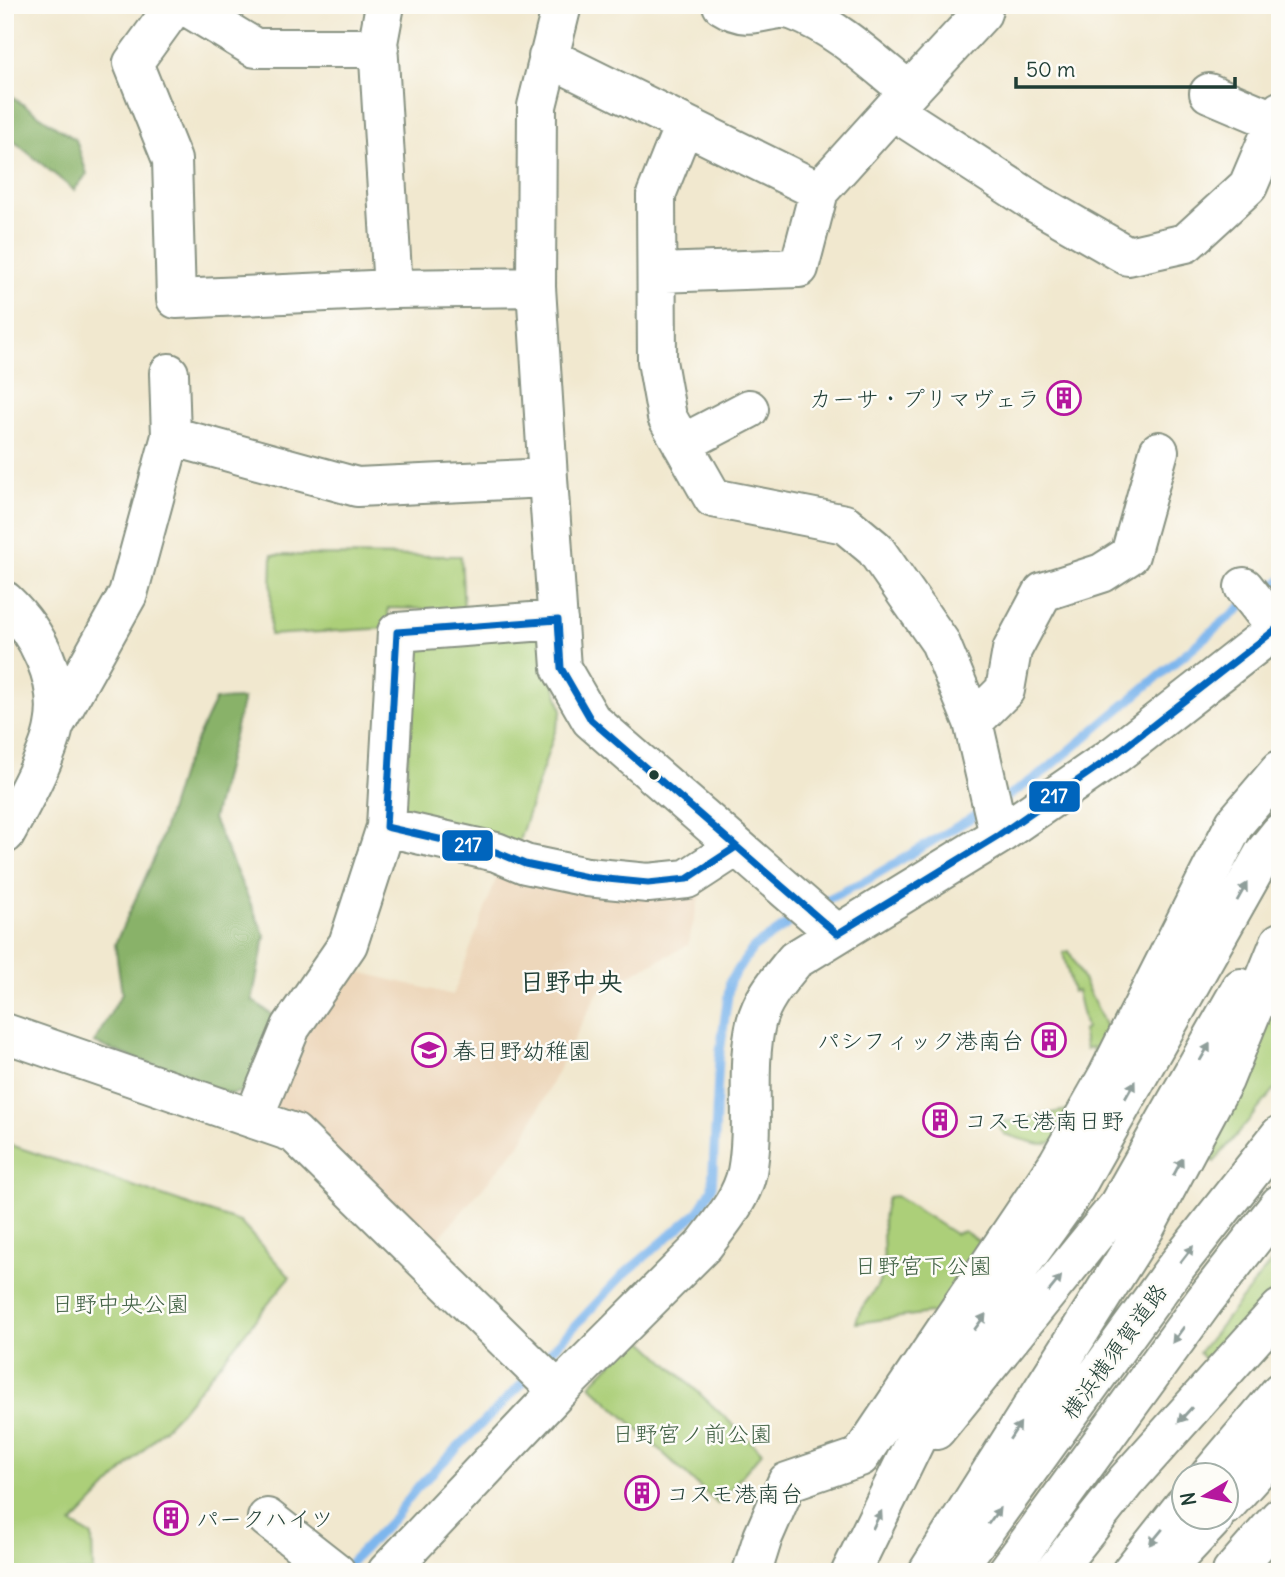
<svg xmlns="http://www.w3.org/2000/svg" width="1285" height="1577" viewBox="0 0 1285 1577" font-family="Delius,'Klee One',sans-serif">
  <style>
    .built { fill: #edd7bb }
    .green { fill: #accf79; stroke: #668656; stroke-width: 2 }
    .forest { fill: #89b269; stroke: #54784e; stroke-width: 2 }
    .lines { fill: none; stroke-linecap: round; stroke-linejoin: round }
    .stream { stroke: #7db6ed; stroke-width: 9 }
    .minor-casing { stroke: #889282; stroke-width: 42 }
    .highway-casing { stroke: #889282; stroke-width: 42 }
    .minor { stroke: #fff; stroke-width: 38 }
    .highway { stroke: #fff; stroke-width: 38 }
    .bus-1-casing { stroke: #fdfcf7; stroke-width: 12 }
    .bus-1 { stroke: #0065bd; stroke-width: 7 }
    .oneway { fill: #8f9e9a }
    .bus-dot { fill: #1f3d34; stroke: #fdfcf7; stroke-width: 2.5 }
    .labels { text-anchor: middle; dominant-baseline: central; stroke-width: 5; stroke-linejoin: round; paint-order: stroke }
    .poi-label { font-size: 23px; fill: #1f3d34; stroke: #fdfcf7; text-anchor: start }
    .park-label { font-size: 23px; fill: #426245; stroke: #fdfcf7 }
    .street-label { font-size: 23px; fill: #1f3d34; stroke: #fdfcf7 }
    .quarter-label { font-size: 26px; font-weight: bold; fill: #1f3d34; stroke: #fdfcf7 }
    .line-badge { stroke: #fdfcf7; stroke-width: 2.5 }
    .badge-label { font-size: 19px; text-anchor: middle; font-weight: bold; fill: #fff }
  </style>
  <rect width="100%" height="100%" fill="#fdfcf7"/>
  <filter id="ink" filterUnits="userSpaceOnUse"><feTurbulence type="fractalNoise" baseFrequency=".0143" numOctaves="2"/><feDisplacementMap in="SourceGraphic" scale="14" xChannelSelector="R" yChannelSelector="G"/><feConvolveMatrix kernelMatrix="1 2 1 2 8 2 1 2 1" color-interpolation-filters="sRGB"/></filter>
  <filter id="wash" filterUnits="userSpaceOnUse"><feTurbulence type="fractalNoise" baseFrequency=".00686" numOctaves="4" result="noise"/><feDisplacementMap in="SourceGraphic" scale="28" xChannelSelector="R" yChannelSelector="G"/><feGaussianBlur stdDeviation="1.57" result="paint"/><feColorMatrix in="noise" values="0 0 0 0 0 0 0 0 0 0 0 0 0 0 0 0 0 1.4 0 .05"/><feComposite in="paint" operator="in"/></filter>
  <g filter="url(#wash)">
    <rect width="100%" height="100%" fill="#f1e8cf"/>
    <!-- built -->
    <path class="built" d="M 501,866 L 701,891 L 688,945 L 598,992 L 521,1143 L 434,1244 L 265,1110 L 343,968 L 453,995 Z"/>
    <!-- green -->
    <path class="green" d="M 272,555 L 461,556 L 464,610 L 388,608 L 389,628 L 270,635 Z
      M 540,636 L 562,710 L 518,844 L 403,811 L 417,651 L 445,640 Z
      M 1069,951 L 1112,1039 L 1095,1059 L 1092,1047 L 1086,1049 L 1082,1031 L 1086,1029 L 1077,991 L 1073,992 L 1063,953 Z
      M 1280,958 L 1280,1083 L 1214,1162 L 1179,1128 Z
      M 1079,1108 C 1050,1152 1054,1149 1004,1134 L 997,1123 Z
      M 5,1143 L 240,1222 L 290,1277 L 182,1410 L 72,1524 L 92,1536 L 93,1572 L 5,1572 Z
      M 896,1196 L 955,1234 L 964,1231 L 986,1246 L 939,1318 L 930,1313 L 856,1323 C 859,1305 874,1296 880,1280 C 889,1253 877,1224 888,1197 Z
      M 1280,1251 L 1280,1284 L 1206,1361 L 1199,1353 Z
      M 638,1336 L 762,1452 L 718,1504 L 590,1385 Z"/>
    <!-- forest -->
    <path class="forest" d="M 5,87 L 15,99 L 76,140 L 87,174 L 74,190 L 5,134 Z
      M 243,699 L 213,819 L 265,936 L 252,1000 L 285,1024 L 250,1090 L 230,1094 L 94,1043 L 122,993 L 115,944 L 156,854 L 181,773 L 215,700 Z"/>
    <g class="lines">
      <!-- stream -->
      <path class="stream" d="M 1261,594 L 1280,581
        M 1001,801 L 1045,771 L 1246,603
        M 818,904 L 867,880 L 983,811
        M 540,1363 L 623,1275 L 699,1211 L 712,1188 L 719,1059 L 730,981 L 753,948 L 801,915
        M 345,1568 L 394,1518 L 416,1489 L 529,1377"/>
    </g>
  </g>
  <g filter="url(#ink)">
    <g class="lines">
      <!-- minor casing -->
      <g class="minor-casing">
        <path id="minor" d="M 175,5 L 133,63 L 172,160 L 176,299 L 393,289
          M 184,5 L 255,48 L 379,48
          M 385,5 L 378,43 L 393,289 L 536,287 L 537,106 L 562,5
          M 722,5 C 755,26 769,2 794,11 C 837,27 874,63 909,91
          M 984,5 L 982,13 L 892,110 L 1034,202 L 1128,256 L 1186,243 L 1248,186 L 1280,111
          M 548,57 L 819,191 L 892,110
          M 1209,93 L 1275,121
          M 684,125 L 656,195 L 657,361 L 667,417 L 713,498 L 845,524 L 875,549 L 940,642 L 973,722 L 999,835
          M 658,273 L 799,268 L 819,191
          M 536,287 L 548,478
          M 169,373 L 171,436
          M 682,444 L 749,409
          M 1244,587 L 1277,629
          M 5,601 C 37,631 63,681 54,726 C 50,753 19,809 5,834
          M 973,722 L 1005,690 L 1012,650 L 1043,592 L 1102,573 L 1130,555 L 1159,451
          M 54,726 L 128,594 L 171,436 L 357,487 L 548,478 L 561,668 L 591,720 L 837,934
          M 386,827 L 496,852 L 525,864 L 587,877 L 648,883 L 687,879 L 736,847
          M 5,1033 L 294,1133 L 558,1391
          M 253,1119 L 291,1027 L 348,944 L 386,827 L 397,632 L 558,620
          M 267,1518 L 336,1572
          M 387,1572 L 558,1391 L 704,1245 C 721,1222 741,1200 747,1172 C 756,1123 745,1070 756,1023 C 762,998 780,979 795,960 L 999,835 L 1116,754 L 1280,626
          M 752,1572 L 763,1537 L 787,1482 L 860,1457 L 1058,1163 L 1108,1075 L 1235,823 L 1280,770
          M 1232,1572 L 1280,1517"/>
      </g>
      <!-- highway casing -->
      <g class="highway-casing">
        <path id="highway" d="M 936,1430 L 1117,1207 L 1241,988
          M 1209,1476 L 1280,1392
          M 1226,1505 L 1280,1445
          M 851,1572 L 959,1351 L 1070,1197 L 1264,853 L 1280,833
          M 928,1572 L 1145,1228 L 1224,1080 L 1280,942
          M 954,1572 L 1172,1272 L 1280,1135
          M 1007,1572 L 1205,1300 L 1280,1204
          M 1054,1572 L 1126,1481 L 1280,1309
          M 1131,1572 L 1184,1505
          M 1163,1572 L 1214,1518"/>
      </g>
      <!-- minor -->
      <use href="#minor" class="minor"/>
      <!-- highway -->
      <use href="#highway" class="highway"/>
      <!-- bus-1 casing -->
      <g class="bus-1-casing">
        <path id="bus-1" d="M 736,847 L 687,879 L 648,883 L 587,877 L 525,864 L 496,852 L 386,827 L 397,632 L 558,620 L 561,668 L 591,720 L 837,934 L 999,835 L 1116,754 L 1280,626"/>
      </g>
      <!-- bus-1 -->
      <use href="#bus-1" class="bus-1"/>
    </g>
    <!-- one-way arrows -->
    <defs><path id="oneway-solid" d="M-6-.8H1V-3.2L6.5 0L1 3.2V.8H-6Z" transform="scale(1.75)"/></defs>
    <g class="oneway">
      <use href="#oneway-solid" transform="translate(1242 892) rotate(-61)"/>
      <use href="#oneway-solid" transform="translate(1205 1052) rotate(-60)"/>
      <use href="#oneway-solid" transform="translate(1130 1090) rotate(-61)"/>
      <use href="#oneway-solid" transform="translate(1178 1167) rotate(-62)"/>
      <use href="#oneway-solid" transform="translate(1187 1254) rotate(-52)"/>
      <use href="#oneway-solid" transform="translate(1055 1284) rotate(-51)"/>
      <use href="#oneway-solid" transform="translate(980 1322) rotate(-54)"/>
      <use href="#oneway-solid" transform="translate(1178 1335) rotate(126)"/>
      <use href="#oneway-solid" transform="translate(1185 1415) rotate(132)"/>
      <use href="#oneway-solid" transform="translate(1015 1431) rotate(-57)"/>
      <use href="#oneway-solid" transform="translate(994 1516) rotate(-54)"/>
      <use href="#oneway-solid" transform="translate(877 1520) rotate(-63)"/>
      <use href="#oneway-solid" transform="translate(1156 1537) rotate(130)"/>
    </g>
  </g>
  <!-- icons -->
  <defs>
    <g id="building-ring" transform="scale(1.75)"><circle r="9.5" fill="#fdfcf7" stroke="#b5179e" stroke-width="1.5"/><path d="M-4-6H4V6H1V3H-1V6H-4ZM-2.5-4.3h1.7v1.8h-1.7ZM.8-4.3h1.7v1.8H.8ZM-2.5-1h1.7V.8h-1.7ZM.8-1h1.7V.8H.8Z" fill="#b5179e"/></g>
    <g id="school-ring" transform="scale(1.75)"><circle r="9.5" fill="#fdfcf7" stroke="#b5179e" stroke-width="1.5"/><path d="M0-5L7-2L0 1L-7-2ZM-4 1L0 2.5L4 1V4Q0 6-4 4Z" fill="#b5179e"/></g>
  </defs>
  <g fill-rule="evenodd">
    <use href="#building-ring" x="1064" y="398"/>
    <use href="#building-ring" x="1049" y="1040"/>
    <use href="#school-ring" x="429" y="1050"/>
    <use href="#building-ring" x="940" y="1120"/>
    <use href="#building-ring" x="642" y="1493"/>
    <use href="#building-ring" x="171" y="1518"/>
  </g>
  <!-- markers -->
  <circle class="bus-dot" cx="654" cy="775" r="6"/>
  <g class="labels">
    <!-- poi labels -->
    <g class="poi-label">
      <text x="1040" y="398" text-anchor="end">カーサ・プリマヴェラ</text>
      <text x="1024" y="1040" text-anchor="end">パシフィック港南台</text>
      <text x="453" y="1050">春日野幼稚園</text>
      <text x="964" y="1120">コスモ港南日野</text>
      <text x="666" y="1493">コスモ港南台</text>
      <text x="196" y="1518">パークハイツ</text>
    </g>
    <!-- park labels -->
    <g class="park-label">
      <text x="923" y="1265">日野宮下公園</text>
      <text x="120" y="1303">日野中央公園</text>
      <text x="692" y="1433">日野宮ノ前公園</text>
    </g>
    <!-- street labels -->
    <g class="street-label">
      <text transform="translate(1114 1351) rotate(-54)">横浜横須賀道路</text>
    </g>
    <!-- quarter labels -->
    <g class="quarter-label">
      <text x="571" y="981">日野中央</text>
    </g>
  </g>
  <g class="line-badge">
    <rect x="1028" y="780" width="53" height="33" rx="7" fill="#0065bd"/>
    <rect x="441" y="829" width="53" height="33" rx="7" fill="#0065bd"/>
  </g>
  <g class="badge-label">
    <text x="1054" y="803">217</text>
    <text x="468" y="852">217</text>
  </g>
  <!-- margin -->
  <rect width="1285" height="1577" fill="none" stroke="#fdfcf7" stroke-width="28"/>
  <!-- north arrow -->
  <g transform="translate(1205 1496) rotate(260)"><circle r="33" fill="#fdfcf7" stroke="#a4b0a9" stroke-width="2"/>
  <path d="M0-5L12 26L0 18L-12 26Z" fill="#b5179e"/>
  <text y="-10" font-size="19" font-weight="bold" text-anchor="middle" fill="#1f3d34">N</text>
  </g>
  <!-- scale -->
  <path d="M1016 77v10h219v-10" fill="none" stroke="#1f3d34" stroke-width="3.5"/>
  <text x="1026" y="77" font-size="21" fill="#1f3d34" stroke="#fdfcf7" stroke-width="5" paint-order="stroke">50 m</text>
</svg>
